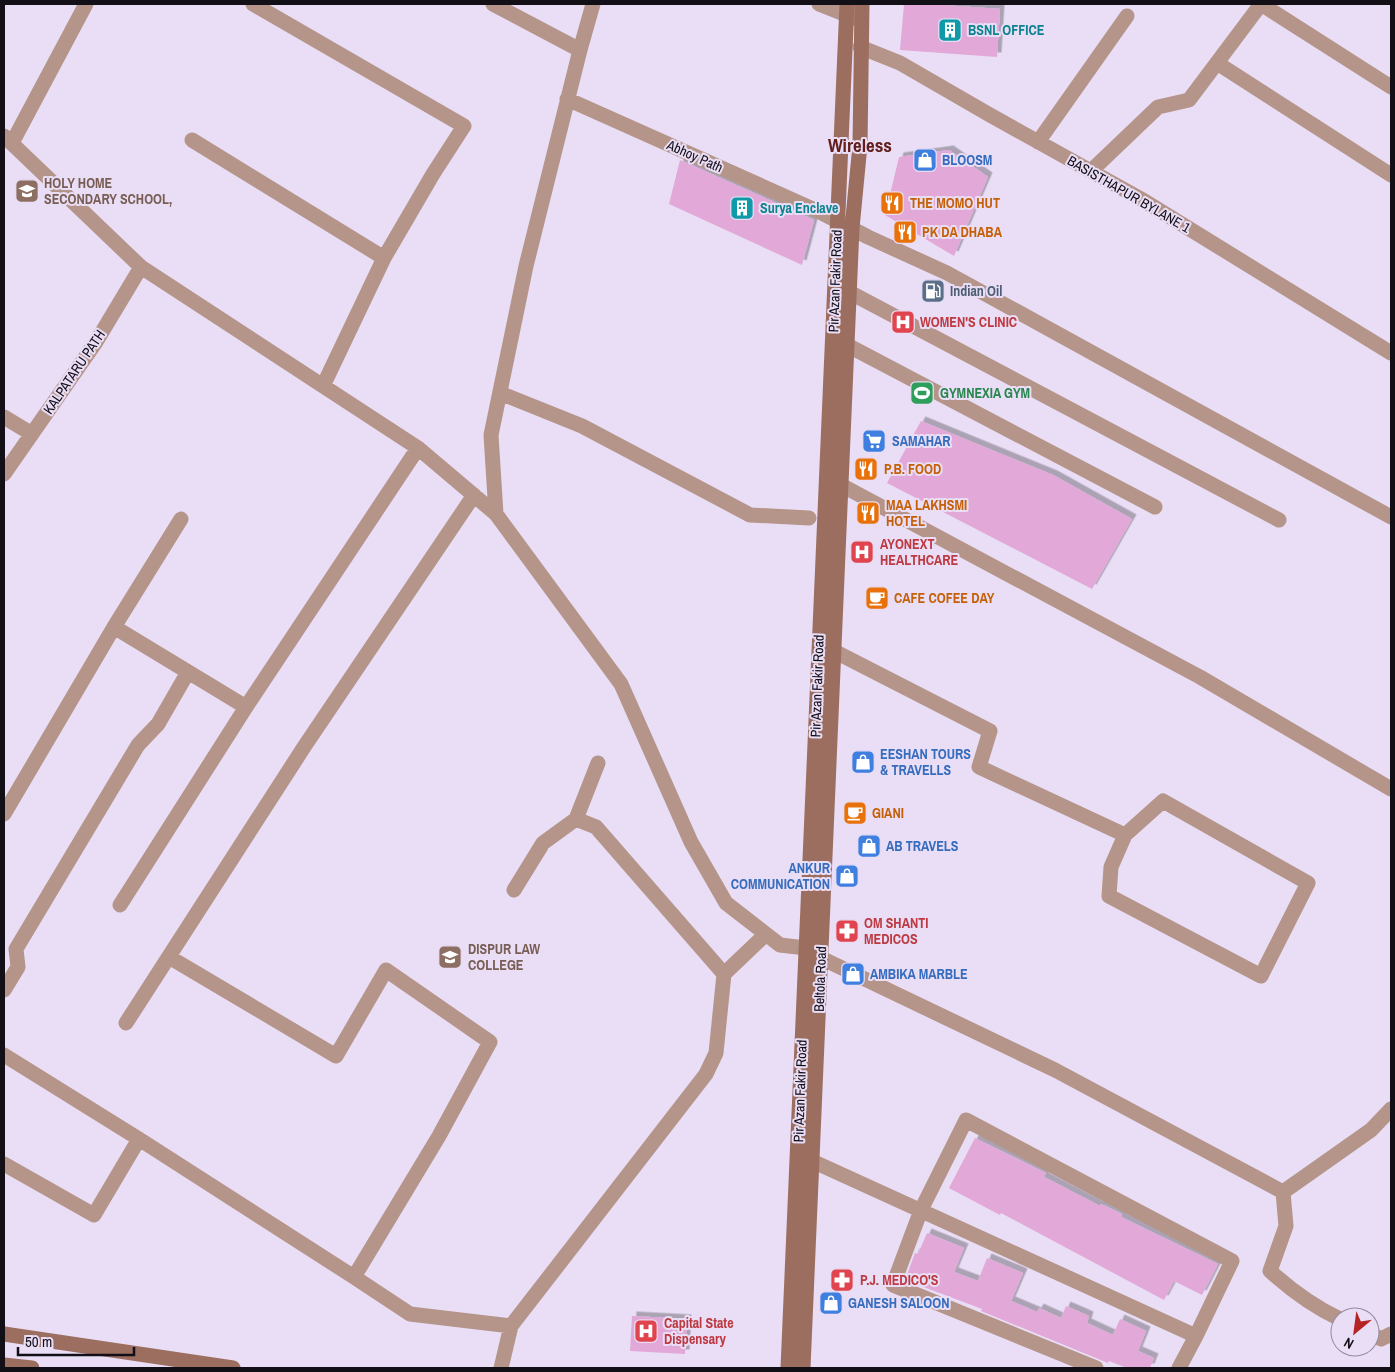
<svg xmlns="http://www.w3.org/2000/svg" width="1395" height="1372" viewBox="0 0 1395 1372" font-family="'Archivo Narrow',sans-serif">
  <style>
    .building { fill: #e2a8d8; filter: url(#shadow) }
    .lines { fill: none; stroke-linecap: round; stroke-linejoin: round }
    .minor { stroke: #b5958a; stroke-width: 15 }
    .secondary { stroke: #9c6e60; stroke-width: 15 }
    .labels { text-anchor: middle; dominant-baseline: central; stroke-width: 4; stroke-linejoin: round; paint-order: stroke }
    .culture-label { font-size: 14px; font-weight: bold; fill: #0d838f; stroke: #e9def6; text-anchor: start }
    .street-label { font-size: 14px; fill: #130f17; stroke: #e9def6 }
    .shop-label { font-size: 14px; font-weight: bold; fill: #366cbe; stroke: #e9def6; text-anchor: start }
    .education-label { font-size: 14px; font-weight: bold; fill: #785e54; stroke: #e9def6; text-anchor: start }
    .food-label { font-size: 14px; font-weight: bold; fill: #c56008; stroke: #e9def6; text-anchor: start }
    .service-label { font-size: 14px; font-weight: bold; fill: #4e5e75; stroke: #e9def6; text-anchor: start }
    .health-label { font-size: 14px; font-weight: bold; fill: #be3a42; stroke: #e9def6; text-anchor: start }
    .leisure-label { font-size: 14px; font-weight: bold; fill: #27864d; stroke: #e9def6; text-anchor: start }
    .district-label { font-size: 19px; font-weight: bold; fill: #631e1b; stroke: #e9def6 }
  </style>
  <defs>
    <filter id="shadow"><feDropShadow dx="4.5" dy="-4.5" stdDeviation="0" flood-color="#0004"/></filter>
  </defs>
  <rect width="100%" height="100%" fill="#e9def6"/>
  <!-- building -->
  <path class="building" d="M 904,4 L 927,4 L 1000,9 L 997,57 L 900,50 Z
    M 949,150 L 988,177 L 954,256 L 885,215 L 899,157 Z
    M 680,160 L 814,220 L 802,265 L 669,204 Z
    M 921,421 L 1053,475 L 1132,519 L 1092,589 L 887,483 Z
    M 975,1138 L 1046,1173 L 1044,1177 L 1100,1206 L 1101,1204 L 1122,1214 L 1121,1217 L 1218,1264 L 1202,1295 L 1174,1281 L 1164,1300 L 1001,1213 L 1000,1215 L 949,1188 Z
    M 927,1233 L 964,1248 L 954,1272 L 978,1281 L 987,1258 L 1023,1273 L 1011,1301 L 1037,1312 L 1039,1308 L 1061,1318 L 1066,1306 L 1089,1316 L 1087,1323 L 1113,1335 L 1120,1319 L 1146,1331 L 1138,1351 L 1154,1358 L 1150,1368 L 1127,1368 L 1109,1361 L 1108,1363 L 981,1311 L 982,1309 L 905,1280 L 915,1253 L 918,1254 Z
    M 632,1316 L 687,1319 L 685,1354 L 630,1351 Z"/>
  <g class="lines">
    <!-- minor -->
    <path class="minor" d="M 253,4 L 464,126 L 433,174 L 384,258 L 323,386
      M 493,4 L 580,50
      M 819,4 L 857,19
      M 860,47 L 900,63 L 990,115 L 1141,199 L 1391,353
      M 1217,63 L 1391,175
      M 567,99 L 822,213 L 868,237 L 947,273 L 1391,517
      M 4,136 L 141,267 L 418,448 L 496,514 L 621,684 L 691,842 L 726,903 L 780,945 L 806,948
      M 192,140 L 384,258
      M 1038,142 L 1127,16
      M 12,143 L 86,4
      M 1091,171 L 1158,107 L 1189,100 L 1261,4 L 1391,87
      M 849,292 L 1279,520
      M 847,345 L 1155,507
      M 500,393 L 582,426 L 750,515 L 809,518
      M 4,417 L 32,434
      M 4,474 L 96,342 L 141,267
      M 841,485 L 1200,677 L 1391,789
      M 496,514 L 491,435 L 526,266 L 580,50 L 593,4
      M 114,627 L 246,707
      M 824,646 L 990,731 L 979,767 L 1125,835
      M 1163,801 L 1308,883 L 1261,976 L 1109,896 L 1111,867 L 1125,835 Z
      M 4,814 L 114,627 L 181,519
      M 576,819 L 598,763
      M 514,890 L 543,843 L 576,819 L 596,827 L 724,974
      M 120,905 L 246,707 L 418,448
      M 169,957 L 336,1056 L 386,970 L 490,1042 L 439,1136 L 354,1277 L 410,1314 L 511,1326 L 501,1368
      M 821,958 L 1055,1070 L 1283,1192
      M 4,990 L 18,967 L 16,949 L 138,745 L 158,724 L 188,672
      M 126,1023 L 304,747 L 474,495
      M 4,1055 L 139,1139 L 354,1277
      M 812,1161 L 823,1166 L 1196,1336 L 1232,1261 L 966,1120 L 921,1210 L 893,1285 L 1096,1368
      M 4,1164 L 94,1215 L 139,1139
      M 1283,1192 L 1286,1226 L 1270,1271 C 1291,1290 1314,1307 1340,1319
      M 1283,1192 L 1371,1130 L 1391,1109
      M 511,1326 L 706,1074 L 716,1053 L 724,974 L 766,934
      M 1370,1333 L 1381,1339 L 1391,1334
      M 1179,1368 L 1196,1336"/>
    <!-- secondary -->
    <path class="secondary" d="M 4,1334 L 233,1368
      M 4,1365 L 32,1368
      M 788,1368 L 847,4
      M 803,1368 L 852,228 L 860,145 L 862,4"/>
  </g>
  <!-- icons -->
  <defs>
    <g id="building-square" transform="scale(1.25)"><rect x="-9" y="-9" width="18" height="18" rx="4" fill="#0f9aa8" stroke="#e9def6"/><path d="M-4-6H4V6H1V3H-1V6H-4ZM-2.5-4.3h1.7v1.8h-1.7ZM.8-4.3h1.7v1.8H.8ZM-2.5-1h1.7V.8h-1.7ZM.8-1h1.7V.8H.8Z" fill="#fff"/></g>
    <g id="shop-square" transform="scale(1.25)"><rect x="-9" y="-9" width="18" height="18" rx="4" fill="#3f7fe0" stroke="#e9def6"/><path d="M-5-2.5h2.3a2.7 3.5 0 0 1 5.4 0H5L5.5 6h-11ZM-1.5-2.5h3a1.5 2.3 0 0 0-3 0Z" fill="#fff"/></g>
    <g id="school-square" transform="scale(1.25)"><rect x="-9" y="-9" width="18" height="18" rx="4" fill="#8d6e63" stroke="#e9def6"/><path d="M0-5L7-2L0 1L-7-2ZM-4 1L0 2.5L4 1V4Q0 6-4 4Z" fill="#fff"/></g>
    <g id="restaurant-square" transform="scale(1.25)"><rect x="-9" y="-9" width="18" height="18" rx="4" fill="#e8710a" stroke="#e9def6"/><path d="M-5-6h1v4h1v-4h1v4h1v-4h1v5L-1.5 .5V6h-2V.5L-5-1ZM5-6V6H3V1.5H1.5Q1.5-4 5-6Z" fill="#fff"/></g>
    <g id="fuel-square" transform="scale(1.25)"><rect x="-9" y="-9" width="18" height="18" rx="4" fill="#5c6f8a" stroke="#e9def6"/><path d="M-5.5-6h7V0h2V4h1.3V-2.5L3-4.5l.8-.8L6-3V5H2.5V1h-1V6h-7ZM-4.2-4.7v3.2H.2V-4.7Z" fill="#fff"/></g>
    <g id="hospital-square" transform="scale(1.25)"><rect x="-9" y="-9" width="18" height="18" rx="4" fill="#e0444e" stroke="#e9def6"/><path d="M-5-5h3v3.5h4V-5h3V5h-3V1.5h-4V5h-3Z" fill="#fff"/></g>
    <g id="stadium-square" transform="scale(1.25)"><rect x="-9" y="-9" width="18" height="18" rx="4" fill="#2e9e5b" stroke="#e9def6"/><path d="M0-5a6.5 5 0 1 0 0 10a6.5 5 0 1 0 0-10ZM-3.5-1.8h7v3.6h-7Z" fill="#fff"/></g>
    <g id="supermarket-square" transform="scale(1.25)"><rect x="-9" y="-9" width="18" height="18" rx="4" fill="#3f7fe0" stroke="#e9def6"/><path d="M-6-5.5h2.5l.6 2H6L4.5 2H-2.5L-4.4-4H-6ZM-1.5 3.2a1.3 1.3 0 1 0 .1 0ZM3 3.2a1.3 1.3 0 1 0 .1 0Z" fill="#fff"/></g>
    <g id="cafe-square" transform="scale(1.25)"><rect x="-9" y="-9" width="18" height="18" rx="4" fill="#e8710a" stroke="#e9def6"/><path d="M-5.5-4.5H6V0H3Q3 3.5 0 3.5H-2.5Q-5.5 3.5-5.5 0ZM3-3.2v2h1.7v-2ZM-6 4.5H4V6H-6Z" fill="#fff"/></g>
    <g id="pharmacy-square" transform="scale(1.25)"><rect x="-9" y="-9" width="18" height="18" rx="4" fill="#e0444e" stroke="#e9def6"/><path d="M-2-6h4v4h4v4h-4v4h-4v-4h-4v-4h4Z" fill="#fff"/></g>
    <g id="university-square" transform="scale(1.25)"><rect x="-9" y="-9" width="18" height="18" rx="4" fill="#8d6e63" stroke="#e9def6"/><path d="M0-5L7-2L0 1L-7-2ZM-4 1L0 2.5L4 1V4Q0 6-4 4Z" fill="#fff"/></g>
  </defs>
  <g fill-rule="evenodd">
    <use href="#building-square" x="950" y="30"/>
    <use href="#shop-square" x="925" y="160"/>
    <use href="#school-square" x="27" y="191"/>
    <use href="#restaurant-square" x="892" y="203"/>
    <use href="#building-square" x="742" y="208"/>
    <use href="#restaurant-square" x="905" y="232"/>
    <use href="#fuel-square" x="933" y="291"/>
    <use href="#hospital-square" x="903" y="322"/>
    <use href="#stadium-square" x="922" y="393"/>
    <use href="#supermarket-square" x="874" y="441"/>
    <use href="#restaurant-square" x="866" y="469"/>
    <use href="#restaurant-square" x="868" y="513"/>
    <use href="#hospital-square" x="862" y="552"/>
    <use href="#cafe-square" x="877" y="598"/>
    <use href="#shop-square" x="863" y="762"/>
    <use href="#cafe-square" x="855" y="813"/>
    <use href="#shop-square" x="869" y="846"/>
    <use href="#shop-square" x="847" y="876"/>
    <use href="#pharmacy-square" x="847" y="931"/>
    <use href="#university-square" x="450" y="957"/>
    <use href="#shop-square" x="853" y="974"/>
    <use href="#pharmacy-square" x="842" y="1280"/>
    <use href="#shop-square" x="831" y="1303"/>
    <use href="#hospital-square" x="646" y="1331"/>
  </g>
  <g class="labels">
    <!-- culture labels -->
    <g class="culture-label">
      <text x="968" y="30">BSNL OFFICE</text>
      <text x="760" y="208">Surya Enclave</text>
    </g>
    <!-- street labels -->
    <g class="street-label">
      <text transform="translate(695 156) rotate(24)">Abhoy Path</text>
      <text transform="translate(1129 194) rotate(30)">BASISTHAPUR BYLANE 1</text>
      <text transform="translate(835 281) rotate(-88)">Pir Azan Fakir Road</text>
      <text transform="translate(74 372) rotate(-56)">KALPATARU PATH</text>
      <text transform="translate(817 686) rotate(-88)">Pir Azan Fakir Road</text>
      <text transform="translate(820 979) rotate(-88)">Beltola Road</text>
      <text transform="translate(800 1091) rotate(-88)">Pir Azan Fakir Road</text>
    </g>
    <!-- shop labels -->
    <g class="shop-label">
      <text x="942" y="160">BLOOSM</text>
      <text x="892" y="441">SAMAHAR</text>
      <text x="880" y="754">EESHAN TOURS<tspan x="880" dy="16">&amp; TRAVELLS</tspan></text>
      <text x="886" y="846">AB TRAVELS</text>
      <text x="830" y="868" text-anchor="end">ANKUR<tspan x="830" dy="16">COMMUNICATION</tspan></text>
      <text x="870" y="974">AMBIKA MARBLE</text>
      <text x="848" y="1303">GANESH SALOON</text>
    </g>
    <!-- education labels -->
    <g class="education-label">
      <text x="44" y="183">HOLY HOME<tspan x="44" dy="16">SECONDARY SCHOOL,</tspan></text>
      <text x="468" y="949">DISPUR LAW<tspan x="468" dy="16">COLLEGE</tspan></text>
    </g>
    <!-- food labels -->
    <g class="food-label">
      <text x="910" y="203">THE MOMO HUT</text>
      <text x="922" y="232">PK DA DHABA</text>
      <text x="884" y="469">P.B. FOOD</text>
      <text x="886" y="505">MAA LAKHSMI<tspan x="886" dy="16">HOTEL</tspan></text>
      <text x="894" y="598">CAFE COFEE DAY</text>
      <text x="872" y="813">GIANI</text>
    </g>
    <!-- service labels -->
    <g class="service-label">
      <text x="950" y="291">Indian Oil</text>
    </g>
    <!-- health labels -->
    <g class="health-label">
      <text x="920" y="322">WOMEN'S CLINIC</text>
      <text x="880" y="544">AYONEXT<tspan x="880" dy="16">HEALTHCARE</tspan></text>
      <text x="864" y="923">OM SHANTI<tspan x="864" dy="16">MEDICOS</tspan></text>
      <text x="860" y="1280">P.J. MEDICO'S</text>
      <text x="664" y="1323">Capital State<tspan x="664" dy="16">Dispensary</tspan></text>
    </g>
    <!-- leisure labels -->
    <g class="leisure-label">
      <text x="940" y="393">GYMNEXIA GYM</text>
    </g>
    <!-- district labels -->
    <g class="district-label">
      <text x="860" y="145">Wireless</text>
    </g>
  </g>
  <!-- border -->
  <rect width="1395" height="1372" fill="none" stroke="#130f17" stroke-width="10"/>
  <!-- north arrow -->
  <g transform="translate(1355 1332) rotate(209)"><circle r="24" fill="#e9def6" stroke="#938b9d"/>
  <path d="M0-4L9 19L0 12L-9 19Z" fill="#b42425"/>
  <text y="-8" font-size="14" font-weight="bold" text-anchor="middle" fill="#130f17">N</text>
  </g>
  <!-- scale -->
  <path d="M18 1347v8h116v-8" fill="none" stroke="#130f17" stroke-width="2.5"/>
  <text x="25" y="1347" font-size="15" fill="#130f17" stroke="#e9def6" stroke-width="4" paint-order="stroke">50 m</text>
</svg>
